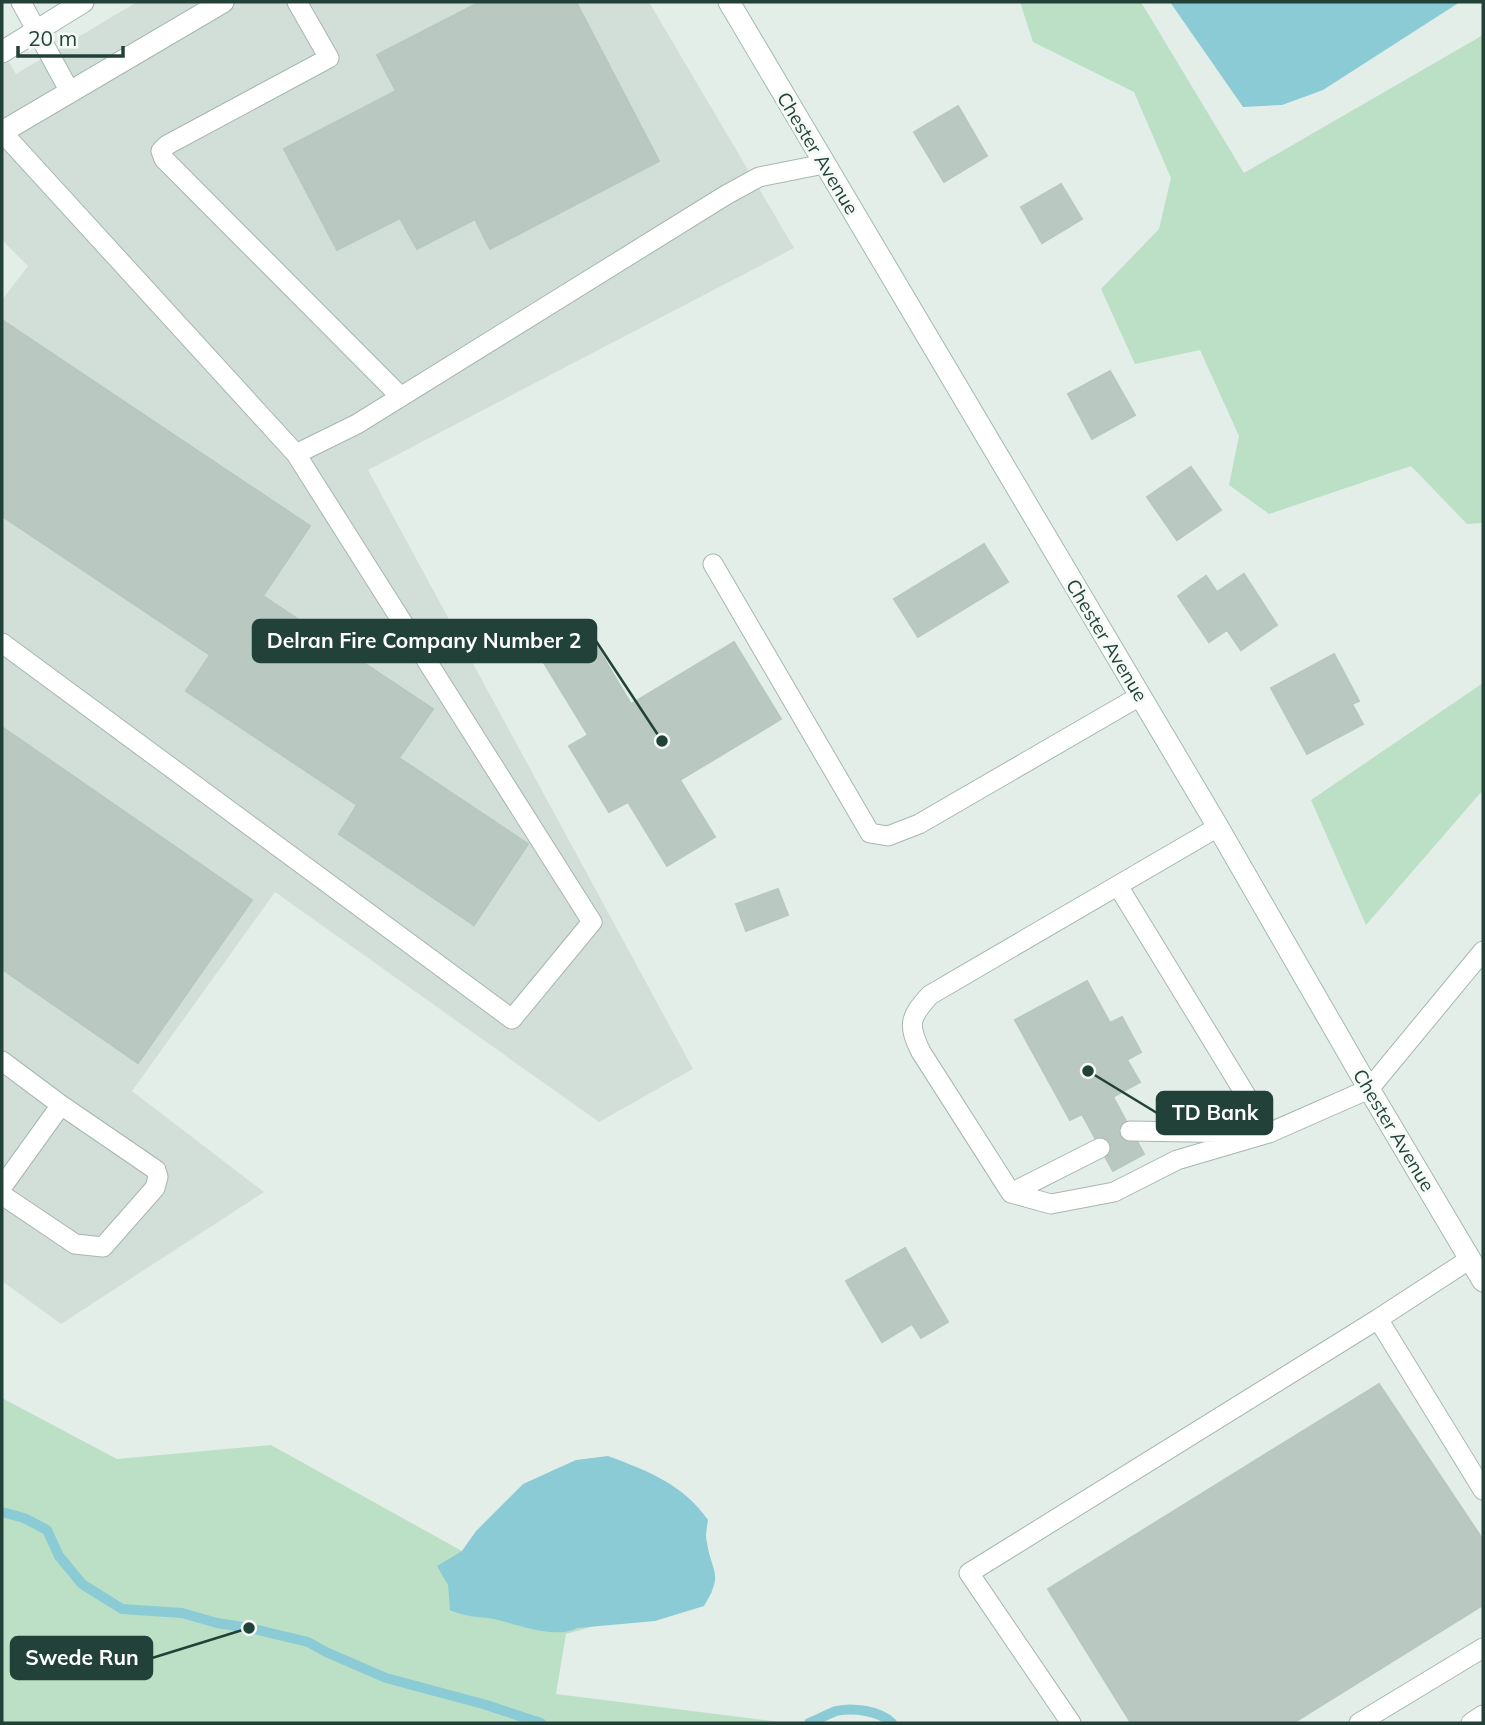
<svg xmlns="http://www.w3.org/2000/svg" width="1485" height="1725" viewBox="0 0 1485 1725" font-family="Mulish,sans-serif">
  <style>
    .built { fill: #d2ded8 }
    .green { fill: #bce0c5 }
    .water { fill: #8acbd5 }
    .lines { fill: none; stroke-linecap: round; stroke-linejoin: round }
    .stream { stroke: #8acbd5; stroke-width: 10 }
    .building { fill: #b9c9c2; stroke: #b6c8c0; stroke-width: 2 }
    .lane-casing { stroke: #a6b7b0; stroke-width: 21 }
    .street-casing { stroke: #a6b7b0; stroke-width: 23 }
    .secondary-casing { stroke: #a1bab1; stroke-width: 23 }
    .lane { stroke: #fff; stroke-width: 19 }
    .street { stroke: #fff; stroke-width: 21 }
    .secondary { stroke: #fff; stroke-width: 21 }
    .labels { text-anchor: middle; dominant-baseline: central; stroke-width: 6; stroke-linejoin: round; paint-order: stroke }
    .street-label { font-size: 19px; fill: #224138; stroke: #f5faf7 }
    .leader { fill: none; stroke: #224138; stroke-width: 2.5 }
    .callout-dot { fill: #224138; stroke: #f5faf7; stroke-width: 2.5 }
    .callout { fill: #224138; stroke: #224138; stroke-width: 2.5 }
    .callout-label { font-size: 21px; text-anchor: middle; font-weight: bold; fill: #fff }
  </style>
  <rect width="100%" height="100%" fill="#e4eee9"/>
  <!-- built -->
  <path class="built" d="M 137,2 L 649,2 L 794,248 L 368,470 L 693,1069 L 599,1122 L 275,892 L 132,1091 L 264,1192 L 61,1324 L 2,1281 L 2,300 L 28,266 L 2,240 L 2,51 L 16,74 Z"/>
  <!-- green -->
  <path class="green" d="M 1020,2 L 1141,2 L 1244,173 L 1483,35 L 1483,523 L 1467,524 L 1411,466 L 1269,514 L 1229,485 L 1239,436 L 1200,350 L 1135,364 L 1101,289 L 1159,229 L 1171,178 L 1134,92 L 1033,42 Z
    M 1483,683 L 1483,790 L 1366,925 L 1311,800 Z
    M 2,1398 L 117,1459 L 271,1445 L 462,1551 L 576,1460 L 712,1593 L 566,1634 L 556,1694 L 789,1723 L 2,1723 Z"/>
  <!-- water -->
  <path class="water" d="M 1170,2 L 1460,2 L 1323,90 L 1282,105 L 1243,107 Z
    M 608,1456 C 648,1471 683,1484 708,1520 C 707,1527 705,1536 707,1543 C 712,1574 724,1573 704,1606 L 655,1621 L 577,1628 C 557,1640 516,1624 494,1619 C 477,1616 468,1618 450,1610 L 448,1585 L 437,1566 L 462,1551 L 476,1531 L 523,1484 L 576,1460 Z"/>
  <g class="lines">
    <!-- stream -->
    <path class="stream" d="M 2,1512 L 24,1518 L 47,1530 L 59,1556 L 82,1584 L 122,1609 L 182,1613 L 217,1623 L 249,1628 L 308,1642 L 326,1652 L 386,1678 L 483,1704 L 541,1723
      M 809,1723 C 818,1720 827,1714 836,1711 C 853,1707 880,1711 892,1723"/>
  </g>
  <!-- building -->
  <path class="building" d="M 480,2 L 576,2 L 659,161 L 490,249 L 475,219 L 417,249 L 400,218 L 337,250 L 284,149 L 396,91 L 377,55 Z
    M 958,106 L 987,156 L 944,182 L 914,132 Z
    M 1061,184 L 1082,219 L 1042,243 L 1021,207 Z
    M 2,320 L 310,526 L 263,596 L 433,709 L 399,758 L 528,844 L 474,925 L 339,834 L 357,805 L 186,691 L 210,655 L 2,516 Z
    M 1110,371 L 1135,415 L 1092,439 L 1068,394 Z
    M 1191,467 L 1221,510 L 1177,540 L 1147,497 Z
    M 984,544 L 1008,582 L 918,637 L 894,599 Z
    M 1244,574 L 1277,625 L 1241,650 L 1227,630 L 1209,642 L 1178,596 L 1206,576 L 1217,592 Z
    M 584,625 L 631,704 L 734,642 L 781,719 L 680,780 L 715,837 L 667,866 L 628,802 L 609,812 L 569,746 L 588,735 L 538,653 Z
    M 1334,654 L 1359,701 L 1352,704 L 1363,724 L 1307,754 L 1271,688 Z
    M 2,727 L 252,900 L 138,1063 L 2,969 Z
    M 778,889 L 788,915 L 746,931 L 736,904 Z
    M 1087,981 L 1110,1023 L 1122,1017 L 1141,1052 L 1127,1060 L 1140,1082 L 1113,1097 L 1144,1154 L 1113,1171 L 1082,1114 L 1070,1120 L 1015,1020 Z
    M 905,1248 L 948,1322 L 921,1338 L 912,1324 L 882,1342 L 846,1281 Z
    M 1379,1384 L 1483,1540 L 1483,1605 L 1293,1723 L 1131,1723 L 1048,1589 Z"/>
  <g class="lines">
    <!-- lane casing -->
    <g class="lane-casing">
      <path id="lane" d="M 21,2 L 70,92
        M 297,2 L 329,58 L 167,145 L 161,151 L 164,159 L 401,397
        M 2,132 L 296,454 L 357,424 L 726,195 L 759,177 L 824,164
        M 713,564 L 870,833 L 888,836 L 919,824 L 1140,696
        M 2,643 L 512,1019 L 592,922 L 296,454
        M 1218,827 L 930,995 C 910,1017 907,1024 921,1052 L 1011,1193 L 1051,1204 L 1114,1192 L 1177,1160 L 1269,1133 L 1369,1089 L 1483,951
        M 1118,886 L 1269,1133
        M 2,1061 L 61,1105 L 2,1187
        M 1130,1131 L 1250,1133
        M 1011,1193 L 1100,1148
        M 2,1195 L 75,1244 L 103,1247 L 155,1188 L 158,1177 L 156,1170 L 61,1105
        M 1378,1319 L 1470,1259
        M 1071,1723 L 969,1573 L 1378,1319 L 1483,1490
        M 1359,1723 L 1483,1648
        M 1471,1723 L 1483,1715"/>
    </g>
    <!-- street casing -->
    <g class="street-casing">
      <path id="street" d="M 2,52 L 83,2
        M 2,132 L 223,2"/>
    </g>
    <!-- secondary casing -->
    <g class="secondary-casing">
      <path id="secondary" d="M 729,2 L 1218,827 L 1369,1089 L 1483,1281"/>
    </g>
    <!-- lane -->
    <use href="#lane" class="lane"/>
    <!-- street -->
    <use href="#street" class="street"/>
    <!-- secondary -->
    <use href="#secondary" class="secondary"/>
  </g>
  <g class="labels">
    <!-- street labels -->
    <g class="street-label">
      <text transform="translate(818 153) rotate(59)">Chester Avenue</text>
      <text transform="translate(1107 640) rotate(59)">Chester Avenue</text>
      <text transform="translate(1394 1130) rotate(59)">Chester Avenue</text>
    </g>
  </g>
  <!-- callouts -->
  <path class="leader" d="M662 741L596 641M1088 1071L1157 1113M249 1628L152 1658"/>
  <g class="callout-dot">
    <circle cx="662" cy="741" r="7"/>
    <circle cx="1088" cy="1071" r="7"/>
    <circle cx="249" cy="1628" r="7"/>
  </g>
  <g class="callout">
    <rect x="253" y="620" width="343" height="42" rx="7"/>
    <rect x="1157" y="1092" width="115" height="42" rx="7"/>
    <rect x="11" y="1637" width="141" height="42" rx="7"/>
  </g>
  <g class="callout-label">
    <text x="424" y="648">Delran Fire Company Number 2</text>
    <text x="1215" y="1120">TD Bank</text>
    <text x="82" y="1665">Swede Run</text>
  </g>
  <!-- border -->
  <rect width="1485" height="1725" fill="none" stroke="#224138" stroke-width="7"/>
  <!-- scale -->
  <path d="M18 46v10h105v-10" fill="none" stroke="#224138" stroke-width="3.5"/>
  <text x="28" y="46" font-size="21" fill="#224138" stroke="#f5faf7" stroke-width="5" paint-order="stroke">20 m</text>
</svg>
